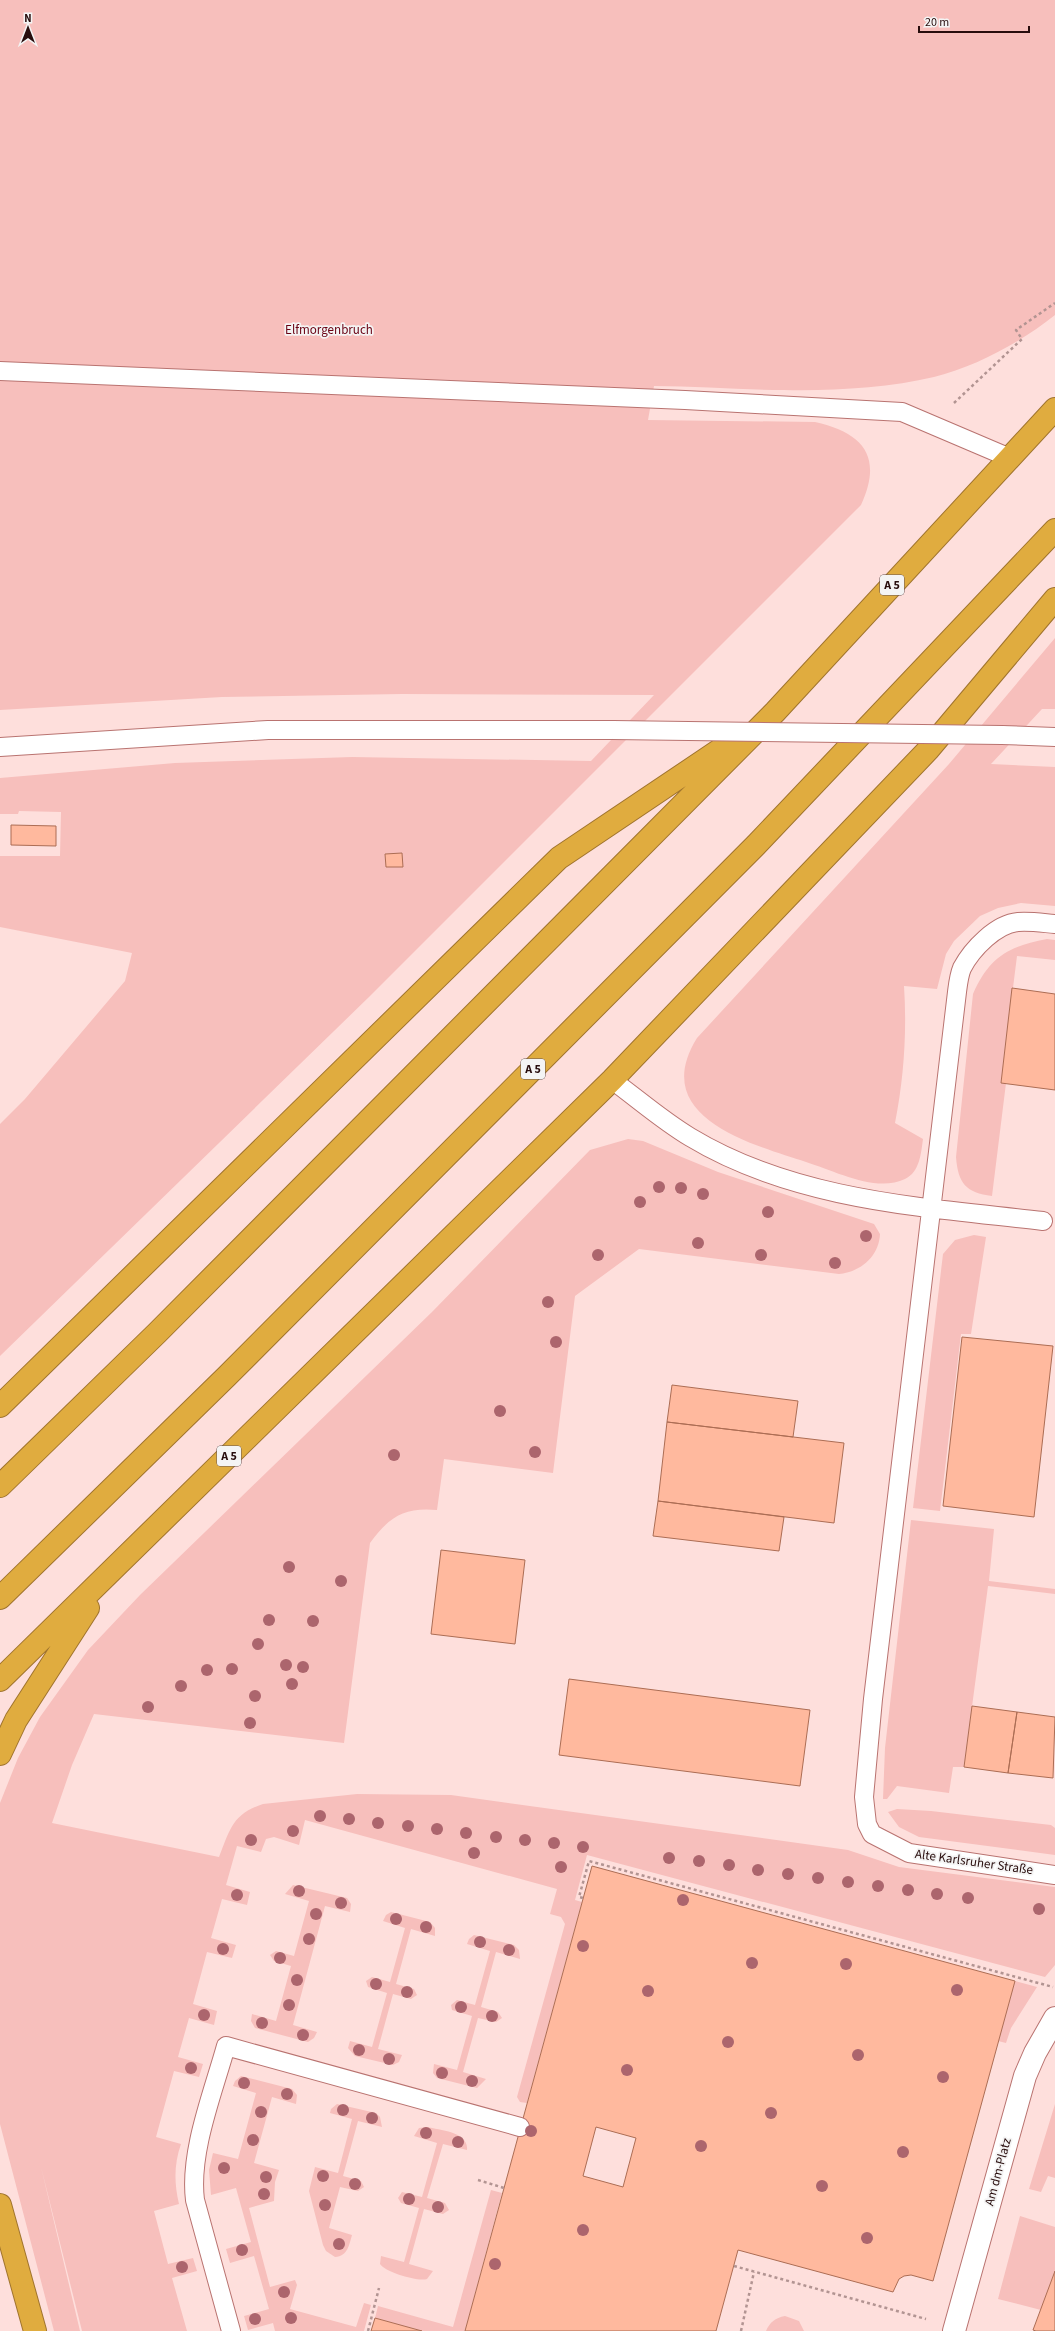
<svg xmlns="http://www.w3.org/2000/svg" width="1055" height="2331" viewBox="0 0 1055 2331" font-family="'Source Sans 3',sans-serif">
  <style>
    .green { fill: #f7bfbc }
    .building { fill: #ffb99e; stroke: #ac6d54; fill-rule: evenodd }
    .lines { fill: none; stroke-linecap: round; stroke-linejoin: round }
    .service-casing { stroke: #b97370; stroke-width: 20 }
    .minor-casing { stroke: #b97370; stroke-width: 24 }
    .motorway-casing { stroke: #a0742e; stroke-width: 24 }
    .path { stroke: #b29492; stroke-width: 2.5; stroke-dasharray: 3 3; stroke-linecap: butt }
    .service { stroke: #fff; stroke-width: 18 }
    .minor { stroke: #fff; stroke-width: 22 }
    .motorway { stroke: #e0ac3f; stroke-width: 22 }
    .service-bridge-casing { stroke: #b97370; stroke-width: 20; stroke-linecap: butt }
    .service-bridge { stroke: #fff; stroke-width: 18 }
    .tree { fill: #ac656d }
    .labels { text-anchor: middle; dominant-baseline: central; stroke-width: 3.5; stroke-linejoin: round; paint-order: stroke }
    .shield { fill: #f4f4f4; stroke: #655252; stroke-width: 1 }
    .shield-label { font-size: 12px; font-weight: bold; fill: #280d0d }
    .park-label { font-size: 13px; fill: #690112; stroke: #f4f4f4 }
    .street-label { font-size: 13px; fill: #280d0d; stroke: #f4f4f4 }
  </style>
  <rect width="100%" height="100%" fill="#fedfdc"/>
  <!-- green -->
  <path class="green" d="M 0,0 L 1055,0 L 1055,315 C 1021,342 977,366 934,377 C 888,388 831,391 784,390 C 740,390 697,386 654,386 L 648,420 L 815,422 C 864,433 883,457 861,505 L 370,996 L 0,1356 L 0,1124 L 25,1099 L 125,981 L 132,953 L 0,927 L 0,856 L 60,856 L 61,812 L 19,811 L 18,814 L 0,814 L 0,778 L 175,763 L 352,757 L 591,761 L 654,695 L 402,694 L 222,697 L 0,710 Z
    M 1055,638 L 1055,709 L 1042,709 L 991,764 L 1055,767 L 1055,906 L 1021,903 L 998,908 L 980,916 L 954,941 L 946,954 L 937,989 L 904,986 C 907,1031 904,1078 895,1123 L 923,1139 C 921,1153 920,1172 905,1179 C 876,1193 835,1171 806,1162 C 751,1144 648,1117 697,1038 L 949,764 Z
    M 1047,939 L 1055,940 L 1055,960 L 1017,956 L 1001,1083 L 1006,1083 L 992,1196 C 966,1193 958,1183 956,1157 L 973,994 C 989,957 1009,946 1047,939 Z
    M 628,1139 L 643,1141 L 718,1172 L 874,1224 L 880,1234 C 879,1256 861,1272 839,1274 L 639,1249 L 575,1296 L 553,1473 L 444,1459 L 437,1510 C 404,1507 389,1517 370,1543 L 344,1743 L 94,1714 L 72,1765 L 52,1823 L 219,1857 C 230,1830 232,1814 263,1804 L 357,1794 L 451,1795 L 848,1850 L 899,1867 L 1055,1887 L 1055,1965 L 1045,1977 L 587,1855 L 575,1900 L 582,1902 L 527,2103 L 520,2102 L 517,2097 L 565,1924 L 561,1917 L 550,1914 L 557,1889 L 305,1820 L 299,1845 L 274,1837 L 266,1839 L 261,1852 L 237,1846 L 226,1885 L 250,1892 L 247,1905 L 222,1899 L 211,1938 L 236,1945 L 232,1958 L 207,1952 L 193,2004 L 217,2011 L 214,2025 L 189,2018 L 178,2057 L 203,2064 L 199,2077 L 174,2071 L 156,2137 L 181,2144 C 174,2164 174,2183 179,2204 L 154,2211 L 168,2264 L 193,2258 L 197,2271 L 172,2278 L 187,2331 L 82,2331 L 41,2167 L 80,2331 L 54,2331 L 0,2124 L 0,1803 L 18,1758 L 40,1717 L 88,1650 L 140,1595 L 432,1312 L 590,1150 Z
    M 974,1235 L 986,1237 L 971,1334 L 961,1334 L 940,1511 L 913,1508 L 943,1254 L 955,1240 Z
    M 911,1520 L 994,1529 L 989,1581 L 1055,1589 L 1055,1594 L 988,1586 L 964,1767 L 953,1767 L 949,1793 L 897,1786 L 887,1799 L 883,1799 L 885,1748 Z
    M 897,1809 L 931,1811 L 1051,1825 L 1055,1828 L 1055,1855 L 919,1837 L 899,1827 L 888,1812 Z
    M 293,1885 L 347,1898 L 351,1904 L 350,1912 L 325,1906 L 293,2025 L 317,2032 L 314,2038 L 308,2042 L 255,2028 L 251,2021 L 252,2014 L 276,2021 L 291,1966 L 274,1961 L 270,1955 L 276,1951 L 294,1956 L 309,1901 L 285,1894 Z
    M 391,1912 L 430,1922 L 435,1928 L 435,1936 L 411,1929 L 396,1984 L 414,1989 L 417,1995 L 411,1999 L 393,1994 L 378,2049 L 402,2055 L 399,2062 L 393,2065 L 355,2056 L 348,2048 L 350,2041 L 372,2047 L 387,1993 L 368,1987 L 366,1981 L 372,1977 L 390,1982 L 405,1928 L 383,1921 L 386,1915 Z
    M 474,1935 L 514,1945 L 519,1950 L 520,1959 L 496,1952 L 481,2007 L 498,2012 L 502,2018 L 496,2022 L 478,2018 L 463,2072 L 486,2079 L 477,2088 L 437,2078 L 433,2073 L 434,2064 L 457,2070 L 472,2016 L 452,2010 L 451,2005 L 457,2000 L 475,2005 L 490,1951 L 467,1944 L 469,1939 Z
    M 1015,1981 L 1037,1987 L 1011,2028 L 1006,2043 L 998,2041 Z
    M 241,2076 L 292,2089 L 297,2095 L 296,2104 L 272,2097 L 254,2163 L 279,2170 L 275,2182 L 274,2201 L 249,2208 L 270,2287 L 295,2280 L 297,2285 L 290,2309 L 356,2327 L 364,2303 L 371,2305 L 364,2331 L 275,2331 L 273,2323 L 248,2330 L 244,2316 L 269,2309 L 254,2256 L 230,2263 L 226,2249 L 251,2242 L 236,2188 L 211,2195 L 209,2170 L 213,2153 L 238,2159 L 256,2093 L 233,2086 L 235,2081 Z
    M 337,2104 L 376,2113 L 380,2117 L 382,2127 L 358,2121 L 343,2176 L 361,2181 L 364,2187 L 358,2191 L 340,2187 L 329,2228 L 352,2235 C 349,2245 348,2256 335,2257 L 326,2251 L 323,2245 L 309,2191 L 315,2167 L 338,2173 L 352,2119 L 330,2113 L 331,2109 Z
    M 1055,2104 L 1055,2178 L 1048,2176 L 1041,2192 L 1029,2189 Z
    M 427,2127 C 440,2130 469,2132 467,2150 L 443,2144 L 427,2198 L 445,2203 L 449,2210 L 443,2214 L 424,2209 L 409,2264 L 433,2271 L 427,2279 C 418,2282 385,2272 380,2264 L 381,2256 L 404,2262 L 419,2208 L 401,2203 L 398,2198 L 402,2192 L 422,2197 L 437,2143 L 414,2136 L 419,2128 Z
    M 491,2190 L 502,2193 L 465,2331 L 422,2331 L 375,2318 L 378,2306 L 453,2327 Z
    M 1020,2216 L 1055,2227 L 1055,2271 L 1041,2310 L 998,2299 Z
    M 785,2316 L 799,2321 L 804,2331 L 766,2331 C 770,2322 775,2318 785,2316 Z"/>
  <!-- building -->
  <path class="building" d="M 11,825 L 56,826 L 56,846 L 11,845 Z
    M 402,853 L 403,867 L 386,867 L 385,854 Z
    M 1012,988 L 1055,994 L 1055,1090 L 1001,1083 Z
    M 962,1337 L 1053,1346 L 1034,1517 L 943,1506 Z
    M 672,1385 L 798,1401 L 793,1437 L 667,1422 Z
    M 667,1422 L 844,1443 L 834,1523 L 658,1501 Z
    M 658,1501 L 784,1517 L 779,1551 L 653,1536 Z
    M 441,1550 L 525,1560 L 515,1644 L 431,1634 Z
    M 569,1679 L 810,1710 L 800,1786 L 559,1755 Z
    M 972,1706 L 1017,1712 L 1008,1773 L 964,1767 Z
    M 1017,1712 L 1055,1717 L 1053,1778 L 1008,1773 Z
    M 592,1866 L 1015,1981 L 933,2281 L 911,2275 L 904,2276 L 899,2279 L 893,2292 L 738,2250 L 716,2331 L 465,2331 ZM 596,2127 L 636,2138 L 623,2187 L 583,2176 Z
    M 1055,2271 L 1055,2331 L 1036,2331 L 1033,2330 Z
    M 375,2318 L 422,2331 L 371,2331 Z"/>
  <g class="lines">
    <!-- service casing -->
    <g class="service-casing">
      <path id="service" d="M 0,371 L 685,400 L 902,412 L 1010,458
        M 1002,735 L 1055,737
        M 0,747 L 268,730 L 613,730
        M 1055,924 C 1043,923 1030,921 1018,922 C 996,924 972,949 962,968 C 959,975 958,984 957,992 L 873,1699 L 864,1797 L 867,1824 L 872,1834 L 909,1853 L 1055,1875
        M 612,1080 C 638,1099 663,1121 690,1137 C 796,1201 923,1207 1043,1221
        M 231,2331 L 195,2200 C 189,2152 213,2093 226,2046 L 520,2127"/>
    </g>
    <!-- minor casing -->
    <g class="minor-casing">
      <path id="minor" d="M 954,2331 L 1025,2076 L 1035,2053 L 1055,2018"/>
    </g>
    <!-- motorway casing -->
    <g class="motorway-casing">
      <path id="motorway" d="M 0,1406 L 559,858 L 733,741
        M 0,1486 L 157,1333 L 775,712 L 1055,409
        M 0,1598 L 227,1376 L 756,845 L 1055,530
        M 0,1680 L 612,1080 L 928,750 L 1055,599
        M 0,1754 L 16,1720 L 88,1608
        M 0,2205 L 35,2331"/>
    </g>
    <!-- path -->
    <path class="path" d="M 954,403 L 1022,339 L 1016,330 L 1055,303
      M 583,1898 L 579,1897 L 589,1861 L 1053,1987
      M 478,2180 L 504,2188
      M 734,2266 L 926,2319
      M 368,2331 L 379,2288
      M 741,2331 L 754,2272"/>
    <!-- service -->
    <use href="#service" class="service"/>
    <!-- minor -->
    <use href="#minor" class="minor"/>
    <!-- motorway -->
    <use href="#motorway" class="motorway"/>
    <!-- service-bridge casing -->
    <g class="service-bridge-casing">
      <path id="service-bridge" d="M 613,730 L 1002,735"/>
    </g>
    <!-- service-bridge -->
    <use href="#service-bridge" class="service-bridge"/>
  </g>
  <!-- trees -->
  <g class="tree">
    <circle cx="659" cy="1187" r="6"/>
    <circle cx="681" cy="1188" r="6"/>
    <circle cx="703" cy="1194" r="6"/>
    <circle cx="640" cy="1202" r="6"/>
    <circle cx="768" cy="1212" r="6"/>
    <circle cx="866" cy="1236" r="6"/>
    <circle cx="698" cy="1243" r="6"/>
    <circle cx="598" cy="1255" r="6"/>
    <circle cx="761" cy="1255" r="6"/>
    <circle cx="835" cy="1263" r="6"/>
    <circle cx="548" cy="1302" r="6"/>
    <circle cx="556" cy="1342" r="6"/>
    <circle cx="500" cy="1411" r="6"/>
    <circle cx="535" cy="1452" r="6"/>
    <circle cx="394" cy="1455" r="6"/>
    <circle cx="289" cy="1567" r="6"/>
    <circle cx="341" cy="1581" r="6"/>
    <circle cx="269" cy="1620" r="6"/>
    <circle cx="313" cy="1621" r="6"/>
    <circle cx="258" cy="1644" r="6"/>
    <circle cx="286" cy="1665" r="6"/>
    <circle cx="303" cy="1667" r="6"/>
    <circle cx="232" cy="1669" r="6"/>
    <circle cx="207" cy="1670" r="6"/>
    <circle cx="292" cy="1684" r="6"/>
    <circle cx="181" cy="1686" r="6"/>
    <circle cx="255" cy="1696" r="6"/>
    <circle cx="148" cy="1707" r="6"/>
    <circle cx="250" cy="1723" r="6"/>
    <circle cx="320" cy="1816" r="6"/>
    <circle cx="349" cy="1819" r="6"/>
    <circle cx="378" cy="1823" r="6"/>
    <circle cx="408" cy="1826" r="6"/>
    <circle cx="437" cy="1829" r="6"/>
    <circle cx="293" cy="1831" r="6"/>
    <circle cx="466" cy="1833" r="6"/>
    <circle cx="496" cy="1837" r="6"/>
    <circle cx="251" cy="1840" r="6"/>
    <circle cx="525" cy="1840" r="6"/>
    <circle cx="554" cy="1843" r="6"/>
    <circle cx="583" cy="1847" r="6"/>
    <circle cx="474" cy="1853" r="6"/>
    <circle cx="669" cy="1858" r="6"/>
    <circle cx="699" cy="1861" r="6"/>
    <circle cx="729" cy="1865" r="6"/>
    <circle cx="561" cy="1867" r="6"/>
    <circle cx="758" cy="1870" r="6"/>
    <circle cx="788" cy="1874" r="6"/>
    <circle cx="818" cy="1878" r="6"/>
    <circle cx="848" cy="1882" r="6"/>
    <circle cx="878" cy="1886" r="6"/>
    <circle cx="908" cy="1890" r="6"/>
    <circle cx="299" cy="1891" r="6"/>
    <circle cx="937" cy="1894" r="6"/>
    <circle cx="237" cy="1895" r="6"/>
    <circle cx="968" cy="1898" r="6"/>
    <circle cx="683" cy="1900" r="6"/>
    <circle cx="341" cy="1903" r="6"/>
    <circle cx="1039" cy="1909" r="6"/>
    <circle cx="316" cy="1914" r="6"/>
    <circle cx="396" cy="1919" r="6"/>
    <circle cx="426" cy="1927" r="6"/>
    <circle cx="309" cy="1939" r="6"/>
    <circle cx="480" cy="1942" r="6"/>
    <circle cx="583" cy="1946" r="6"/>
    <circle cx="223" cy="1949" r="6"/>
    <circle cx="509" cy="1950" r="6"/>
    <circle cx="280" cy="1958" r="6"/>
    <circle cx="752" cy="1963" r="6"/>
    <circle cx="846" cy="1964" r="6"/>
    <circle cx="297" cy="1980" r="6"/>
    <circle cx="376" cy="1984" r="6"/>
    <circle cx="957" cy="1990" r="6"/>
    <circle cx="648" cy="1991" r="6"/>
    <circle cx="407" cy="1992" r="6"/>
    <circle cx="289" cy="2005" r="6"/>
    <circle cx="461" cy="2007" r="6"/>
    <circle cx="204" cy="2015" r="6"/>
    <circle cx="492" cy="2016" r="6"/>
    <circle cx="262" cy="2023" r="6"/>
    <circle cx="303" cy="2035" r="6"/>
    <circle cx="728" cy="2042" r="6"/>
    <circle cx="359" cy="2050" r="6"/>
    <circle cx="858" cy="2055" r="6"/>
    <circle cx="389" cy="2059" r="6"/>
    <circle cx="191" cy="2068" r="6"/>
    <circle cx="627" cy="2070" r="6"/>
    <circle cx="442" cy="2073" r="6"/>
    <circle cx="943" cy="2077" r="6"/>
    <circle cx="472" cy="2081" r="6"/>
    <circle cx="244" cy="2083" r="6"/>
    <circle cx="287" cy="2094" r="6"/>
    <circle cx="343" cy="2110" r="6"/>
    <circle cx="261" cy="2112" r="6"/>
    <circle cx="771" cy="2113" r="6"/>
    <circle cx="372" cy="2118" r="6"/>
    <circle cx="531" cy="2131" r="6"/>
    <circle cx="426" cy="2133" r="6"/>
    <circle cx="253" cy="2140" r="6"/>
    <circle cx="458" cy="2142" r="6"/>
    <circle cx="701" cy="2146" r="6"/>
    <circle cx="903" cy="2152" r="6"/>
    <circle cx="224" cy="2168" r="6"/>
    <circle cx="323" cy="2176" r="6"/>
    <circle cx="266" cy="2177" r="6"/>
    <circle cx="355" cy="2184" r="6"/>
    <circle cx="822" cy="2186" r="6"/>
    <circle cx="264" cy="2194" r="6"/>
    <circle cx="409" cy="2199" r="6"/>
    <circle cx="325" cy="2205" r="6"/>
    <circle cx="438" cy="2207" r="6"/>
    <circle cx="583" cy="2230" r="6"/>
    <circle cx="867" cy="2238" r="6"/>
    <circle cx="339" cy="2244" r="6"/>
    <circle cx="242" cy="2250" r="6"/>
    <circle cx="495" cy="2264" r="6"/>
    <circle cx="182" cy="2267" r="6"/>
    <circle cx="284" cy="2292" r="6"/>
    <circle cx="291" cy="2318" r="6"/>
    <circle cx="255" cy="2319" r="6"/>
  </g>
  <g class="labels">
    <!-- shield labels -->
    <g class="shield">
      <rect x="880" y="575" width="24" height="20" rx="3"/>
      <rect x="521" y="1059" width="24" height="20" rx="3"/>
      <rect x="217" y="1446" width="24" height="20" rx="3"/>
    </g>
    <g class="shield-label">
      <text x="892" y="585">A 5</text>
      <text x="533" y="1069">A 5</text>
      <text x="229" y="1456">A 5</text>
    </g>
    <!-- park labels -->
    <g class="park-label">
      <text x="329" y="330">Elfmorgenbruch</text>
    </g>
    <!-- street labels -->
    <g class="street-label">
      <text transform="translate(974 1862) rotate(8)">Alte Karlsruher Straße</text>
      <text transform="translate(998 2172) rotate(-75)">Am dm-Platz</text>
    </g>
  </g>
  <!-- north arrow -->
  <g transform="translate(28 28)" stroke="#f4f4f4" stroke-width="3" paint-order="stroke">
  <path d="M0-3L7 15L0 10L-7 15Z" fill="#280d0d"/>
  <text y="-6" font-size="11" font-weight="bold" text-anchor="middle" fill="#280d0d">N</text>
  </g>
  <!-- scale -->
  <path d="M919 26v6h110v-6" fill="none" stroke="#280d0d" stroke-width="2"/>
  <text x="925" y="26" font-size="12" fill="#280d0d" stroke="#f4f4f4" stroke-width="3" paint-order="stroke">20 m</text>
</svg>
